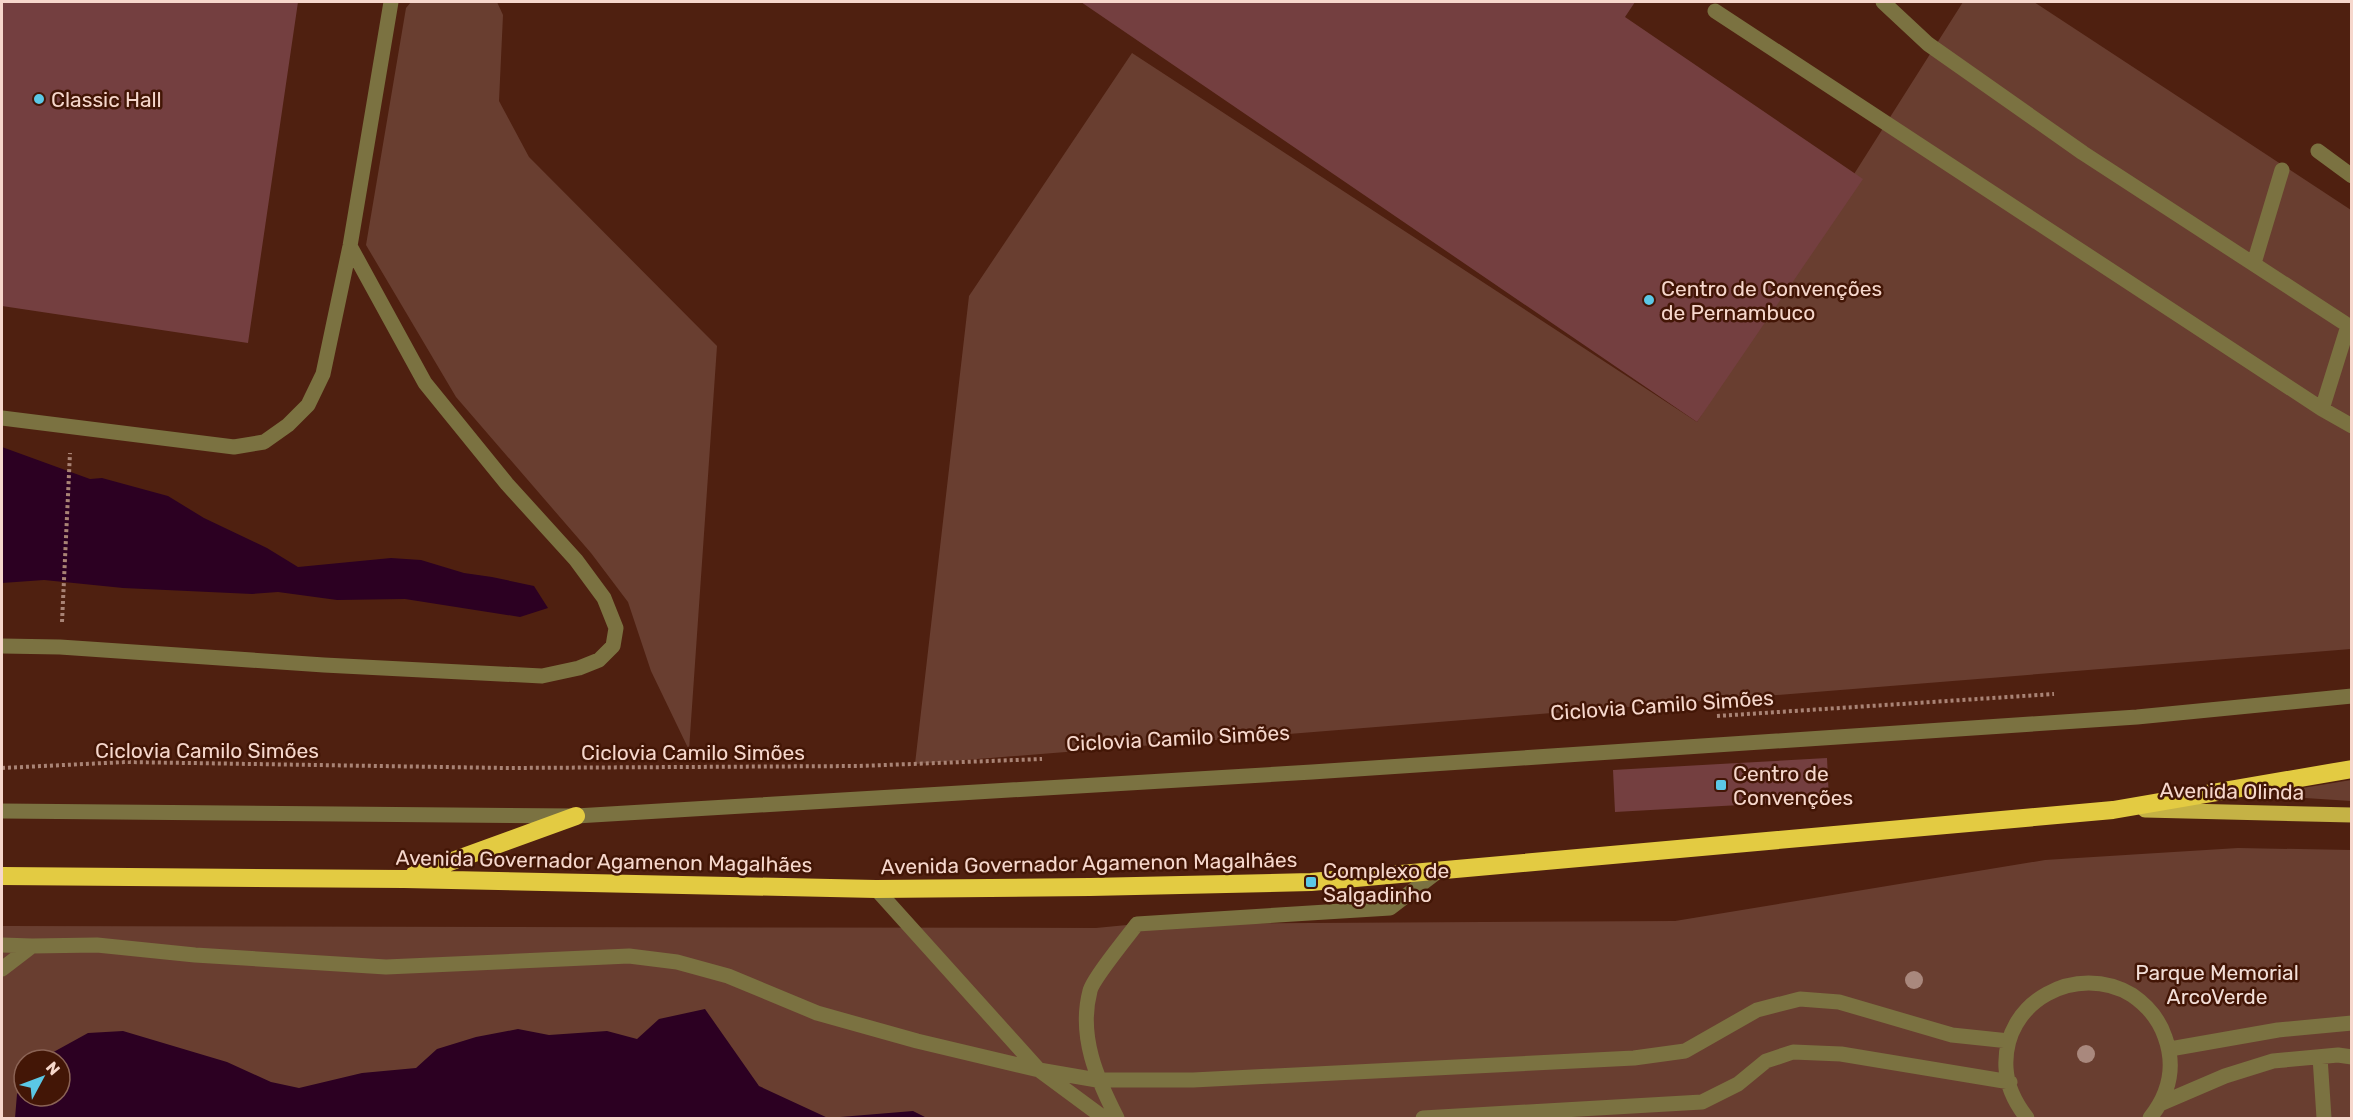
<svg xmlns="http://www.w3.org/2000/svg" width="2353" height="1120" viewBox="0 0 2353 1120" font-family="Rubik,sans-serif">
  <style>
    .green { fill: #693e30; fill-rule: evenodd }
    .water { fill: #2c0022 }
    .building { fill: #743f40 }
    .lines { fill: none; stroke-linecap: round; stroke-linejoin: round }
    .path { stroke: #a98375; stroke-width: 4; stroke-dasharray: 3 3; stroke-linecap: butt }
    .minor { stroke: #7b7241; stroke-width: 15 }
    .major { stroke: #c5b245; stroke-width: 15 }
    .highway { stroke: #e3cb42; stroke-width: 18 }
    .tree { fill: #a9887d }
    .poi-dot { fill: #5bc8e6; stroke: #431606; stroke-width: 2 }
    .labels { text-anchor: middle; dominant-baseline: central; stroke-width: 5; stroke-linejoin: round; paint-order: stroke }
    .poi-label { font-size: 21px; fill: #f6d7cc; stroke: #431606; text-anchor: start }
    .street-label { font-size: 21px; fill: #f6d7cc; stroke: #431606 }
    .park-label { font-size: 21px; fill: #f2ded7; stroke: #431606 }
  </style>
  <rect width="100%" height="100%" fill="#4f2010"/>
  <!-- green -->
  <path class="green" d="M 411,2 L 497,2 L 503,15 L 499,101 L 529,157 L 717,346 L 689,750 L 651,671 L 628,602 L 591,553 L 456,397 L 366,245 L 406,8 Z
    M 1963,2 L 2034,2 L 2351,210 L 2351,649 L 915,764 L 969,296 L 1132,53 L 1697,422 Z
    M 2351,780 L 2351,801 L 2261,795 Z
    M 2238,848 L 2351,850 L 2351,1118 L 2,1118 L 2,926 L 1096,928 L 1137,924 L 1675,921 L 2045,860 ZM 24,1060 L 60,1060 L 60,1096 L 24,1096 Z"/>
  <!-- water -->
  <path class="water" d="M 2,447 L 90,479 L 102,478 L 168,496 L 204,518 L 267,548 L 298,567 L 391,558 L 421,560 L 464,573 L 492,577 L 534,586 L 548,608 L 520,617 L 405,599 L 337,600 L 278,592 L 252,594 L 123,588 L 44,580 L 2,583 Z
    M 705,1009 L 759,1086 L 828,1118 L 913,1111 L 927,1118 L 15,1118 L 17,1094 L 24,1083 L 24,1096 L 60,1096 L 60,1060 L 39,1060 L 88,1033 L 123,1031 L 227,1062 L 271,1082 L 299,1088 L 362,1073 L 416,1068 L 437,1049 L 476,1037 L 518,1029 L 549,1035 L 607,1031 L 637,1039 L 659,1019 Z"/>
  <!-- building -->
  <path class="building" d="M 2,2 L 298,2 L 248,343 L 2,306 Z
    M 1081,2 L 1635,2 L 1625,17 L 1863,179 L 1697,422 Z
    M 1827,758 L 1829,800 L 1615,812 L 1613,770 Z"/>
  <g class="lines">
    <!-- path -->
    <path class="path" d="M 62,622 L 70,453
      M 1717,716 L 2054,694
      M 2,768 L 126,762 L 506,768 L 859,766 L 1042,759"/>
    <!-- minor -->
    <path class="minor" d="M 1883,2 L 1928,44 L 2083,153 L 2352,328
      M 1715,11 L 2322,409 L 2352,426
      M 2318,151 L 2352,176
      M 2254,263 L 2282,170
      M 2322,409 L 2348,326
      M 2,418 L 234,447 L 264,442 L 288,425 L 308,405 L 323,374 L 350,246 L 391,2
      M 2,646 L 60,647 L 324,665 L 542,676 L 579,668 L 599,660 L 613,646 L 616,628 L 604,598 L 576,560 L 507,484 L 425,383 L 350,246
      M 2,811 L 576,816 L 1312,772 L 2137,717 L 2352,696
      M 876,889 L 1039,1070 L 1104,1118
      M 2,945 L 32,946
      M 2,969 L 32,946 L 97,945 L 195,955 L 386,967 L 629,956 L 677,962 L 728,976 L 817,1013 L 917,1041 L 1039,1070 L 1097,1080 L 1193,1080 L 1634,1058 L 1685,1051 L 1757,1010 L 1800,999 L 1839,1002 L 1952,1035 L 2009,1041
      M 2170,1049 L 2278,1030 L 2352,1023
      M 2320,1057 L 2324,1118
      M 2162,1103 L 2225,1076 L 2273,1061 L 2338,1055 L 2352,1057
      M 1117,1118 C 1097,1079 1078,1036 1090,991 C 1092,980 1128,936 1137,924 L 1390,908 L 1437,872
      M 1423,1118 L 1702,1102 L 1738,1084 L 1766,1061 L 1793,1052 L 1841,1054 L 2010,1082
      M 2027,1118 C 2016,1104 2007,1087 2006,1068 C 2002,1001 2077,962 2132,995 C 2148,1006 2159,1019 2165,1037 C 2176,1067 2169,1094 2150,1118"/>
    <!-- major -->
    <path class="major" d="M 2145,810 L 2352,815"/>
    <!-- highway -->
    <path class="highway" d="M 414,875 L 576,816
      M 2,876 L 404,879 L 876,889 L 1090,887 L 1311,882 L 2113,810 L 2352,769"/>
  </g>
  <!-- trees -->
  <g class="tree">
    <circle cx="1914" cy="980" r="9"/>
    <circle cx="2086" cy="1054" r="9"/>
  </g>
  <!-- markers -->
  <g class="poi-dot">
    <circle cx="39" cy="99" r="6"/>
    <circle cx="1649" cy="300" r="6"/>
    <rect x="1715" y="779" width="12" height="12" rx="3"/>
    <rect x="1305" y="876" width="12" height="12" rx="3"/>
  </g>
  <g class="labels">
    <!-- poi labels -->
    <g class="poi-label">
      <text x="51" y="99">Classic Hall</text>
      <text x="1661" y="288">Centro de Convenções<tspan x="1661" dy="24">de Pernambuco</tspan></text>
      <text x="1733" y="773">Centro de<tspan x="1733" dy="24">Convenções</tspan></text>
      <text x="1323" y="870">Complexo de<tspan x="1323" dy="24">Salgadinho</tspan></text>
    </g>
    <!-- street labels -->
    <g class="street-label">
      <text transform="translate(1662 705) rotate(-4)">Ciclovia Camilo Simões</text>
      <text transform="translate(1178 738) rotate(-3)">Ciclovia Camilo Simões</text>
      <text x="207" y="750">Ciclovia Camilo Simões</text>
      <text x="693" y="752">Ciclovia Camilo Simões</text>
      <text transform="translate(2232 791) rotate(1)">Avenida Olinda</text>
      <text transform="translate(604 861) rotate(1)">Avenida Governador Agamenon Magalhães</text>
      <text transform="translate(1089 863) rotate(-1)">Avenida Governador Agamenon Magalhães</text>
    </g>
    <!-- park labels -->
    <g class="park-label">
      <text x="2217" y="972">Parque Memorial<tspan x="2217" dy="24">ArcoVerde</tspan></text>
    </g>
  </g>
  <!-- border -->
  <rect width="2353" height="1120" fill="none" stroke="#f6d7cc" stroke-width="6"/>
  <!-- north arrow -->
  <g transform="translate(42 1078) rotate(49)"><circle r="28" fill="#431606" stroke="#8b6355" stroke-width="1.5"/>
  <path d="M0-4.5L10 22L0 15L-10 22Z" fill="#5bc8e6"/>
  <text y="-9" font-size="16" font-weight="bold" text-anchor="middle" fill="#f6d7cc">N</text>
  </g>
</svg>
